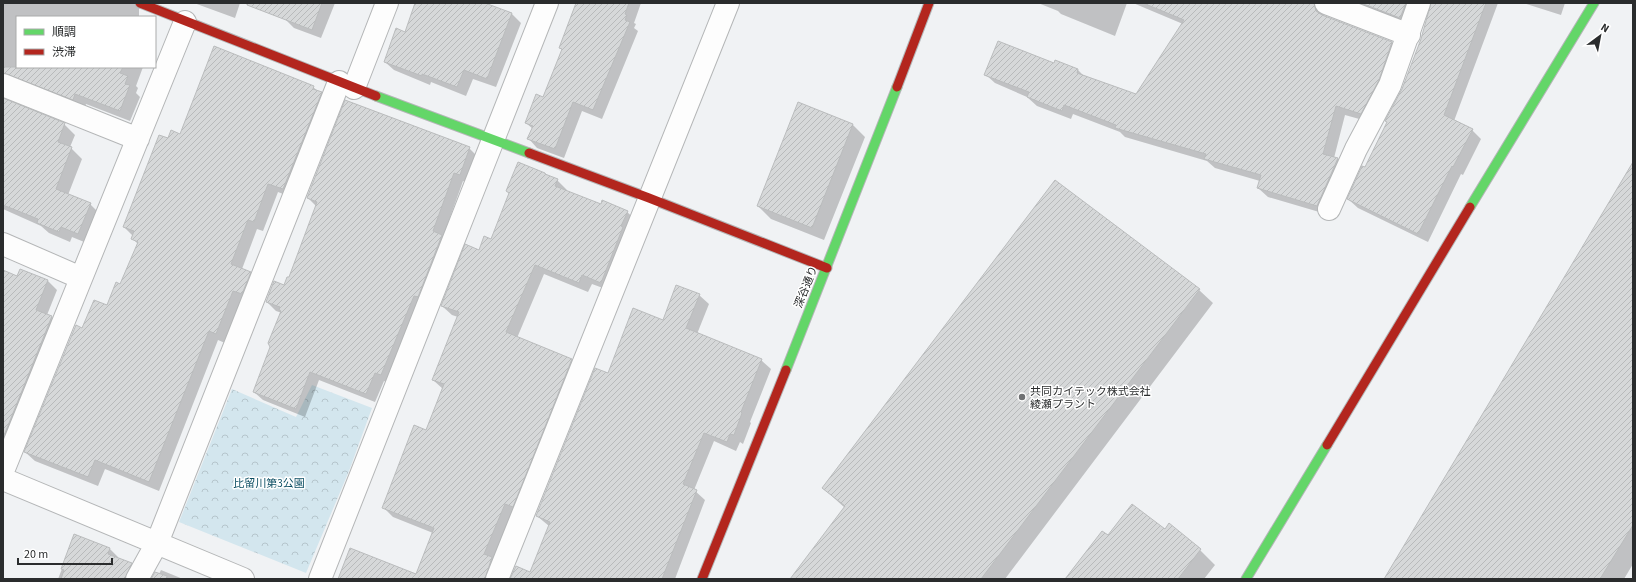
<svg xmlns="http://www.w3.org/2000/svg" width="1636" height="582" viewBox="0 0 1636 582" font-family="'Source Sans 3','Noto Sans JP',sans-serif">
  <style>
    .park { fill: url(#park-crowns) }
    .shadow { fill: #0003 }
    .building { fill: url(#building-hatch); stroke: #babcbd }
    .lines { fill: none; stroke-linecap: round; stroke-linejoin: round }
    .street-casing { stroke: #b4b6b7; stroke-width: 24 }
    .fast-casing { stroke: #b4b6b7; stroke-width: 11 }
    .jam-casing { stroke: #b4b6b7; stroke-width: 11 }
    .street { stroke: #fdfdfd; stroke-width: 22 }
    .fast { stroke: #63d668; stroke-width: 9 }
    .jam { stroke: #b3261e; stroke-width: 9 }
    .poi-dot { fill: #6f7173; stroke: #fff; stroke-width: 1.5 }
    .labels { text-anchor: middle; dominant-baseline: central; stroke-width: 3; stroke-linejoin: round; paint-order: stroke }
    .street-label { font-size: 11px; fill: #2a2c2d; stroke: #fff }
    .poi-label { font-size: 11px; fill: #2a2c2d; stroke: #fff; text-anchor: start }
    .park-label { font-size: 11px; fill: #0c4e63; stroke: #fff }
  </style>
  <defs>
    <pattern id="park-crowns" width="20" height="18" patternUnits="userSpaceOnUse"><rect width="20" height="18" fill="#d3e6ee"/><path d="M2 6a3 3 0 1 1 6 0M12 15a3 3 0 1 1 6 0" fill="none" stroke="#b5c5cc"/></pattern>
    <pattern id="building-hatch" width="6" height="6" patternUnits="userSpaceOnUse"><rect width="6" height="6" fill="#d6d8d9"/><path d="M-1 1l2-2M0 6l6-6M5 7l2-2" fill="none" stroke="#b8babb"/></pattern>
  </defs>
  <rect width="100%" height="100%" fill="#f0f2f4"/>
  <!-- park -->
  <path class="park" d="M 312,385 L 372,408 L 349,471 L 306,573 L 179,522 L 232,389 L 296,417 Z"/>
  <!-- shadow -->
  <path class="shadow" d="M 3,3 L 145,3 L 139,9 L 139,17 L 17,17 L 17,67 L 143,67 L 136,86 L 138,88 L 136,93 L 140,97 L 130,121 L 86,104 L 84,110 L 3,90 Z
    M 194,3 L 240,3 L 235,18 Z
    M 285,3 L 335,3 L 321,38 L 294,28 L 285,19 Z
    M 417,3 L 483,3 L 512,14 L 521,23 L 496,87 L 473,79 L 466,96 L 431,82 L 430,85 L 394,70 L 385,62 L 405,33 Z
    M 578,3 L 641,3 L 634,23 L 636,24 L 634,28 L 638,31 L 602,119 L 582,111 L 564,158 L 537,148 L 529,139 L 533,129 L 526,123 L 544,98 L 563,50 Z
    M 1038,3 L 1127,3 L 1115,36 L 1061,14 L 1058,11 Z
    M 1133,3 L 1327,3 L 1323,8 L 1323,15 L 1391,43 L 1401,52 L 1370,122 L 1345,115 L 1334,158 L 1338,159 L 1347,168 L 1326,214 L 1268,197 L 1258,188 L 1260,181 L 1215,168 L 1207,161 L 1125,137 L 1120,132 L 1073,114 L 1071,119 L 1037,106 L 1027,97 L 995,83 L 985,74 L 1054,64 L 1078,70 L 1085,77 L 1137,95 L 1183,24 Z
    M 1348,3 L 1420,3 L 1410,27 Z
    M 1432,3 L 1498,3 L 1454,121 L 1472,130 L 1481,139 L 1463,175 L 1461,174 L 1428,242 L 1358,208 L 1348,199 L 1366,168 L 1402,91 L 1422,39 Z
    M 1523,3 L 1565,3 L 1561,15 Z
    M 313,87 L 331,102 L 293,198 L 278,192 L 263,231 L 257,229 L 242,269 L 250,273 L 260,282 L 225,343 L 218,340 L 159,491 L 105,469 L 98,486 L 35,461 L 25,452 L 83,329 L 108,306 L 121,285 L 138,244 L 132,238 L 133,236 L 124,227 L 168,139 Z
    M 3,100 L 64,124 L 75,135 L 70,147 L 82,159 L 68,195 L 90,204 L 101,215 L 89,244 L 72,237 L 70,242 L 49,233 L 41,226 L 3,209 Z
    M 852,124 L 865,137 L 824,240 L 771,219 L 758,206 Z
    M 469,148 L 478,157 L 468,183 L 463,181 L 443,237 L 451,245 L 390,384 L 384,381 L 375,402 L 319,380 L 305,417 L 263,400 L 254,392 L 271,347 L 282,313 L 276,311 L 267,302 L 285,286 L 289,278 L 316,206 L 308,198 Z
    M 1633,164 L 1633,564 L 1624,579 L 1386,579 Z
    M 545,173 L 548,176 L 557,180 L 567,190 L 566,192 L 601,205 L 627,212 L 637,221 L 611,291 L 592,284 L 588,292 L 544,274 L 517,338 L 571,360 L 581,369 L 497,579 L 339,579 L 417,575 L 433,533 L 393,517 L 383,507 L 427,431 L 443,389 L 433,380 L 458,317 L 452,315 L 442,306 L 479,251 L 492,240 L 510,194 L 507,191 Z
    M 3,271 L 18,277 L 20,271 L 48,281 L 57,290 L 47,315 L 52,317 L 61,326 L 3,449 Z
    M 1199,290 L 1213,303 L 1005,579 L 791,579 L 845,508 L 823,488 Z
    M 699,295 L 709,304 L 697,334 L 761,360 L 771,369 L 750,422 L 751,423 L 743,444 L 740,442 L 736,451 L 714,441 L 694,490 L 705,500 L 675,579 L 512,579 L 530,573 L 549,526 L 537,516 L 608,374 L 663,321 Z
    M 1169,525 L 1200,550 L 1215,565 L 1204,579 L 1075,579 L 1108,537 L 1165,530 Z
    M 75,536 L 109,548 L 118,557 L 118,559 L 131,564 L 140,573 L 137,579 L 58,579 Z
    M 161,570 L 183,579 L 152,579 L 159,574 Z"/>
  <!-- building -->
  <path class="building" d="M 247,3 L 322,3 L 312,30 L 247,5 Z
    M 415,3 L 485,3 L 512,13 L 487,79 L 464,70 L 457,87 L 422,74 L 422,76 L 384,62 L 396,28 L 405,32 Z
    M 576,3 L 629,3 L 625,14 L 627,15 L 625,20 L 630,22 L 593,110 L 573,102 L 555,149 L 527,139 L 533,126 L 525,123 L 536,94 L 543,97 L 562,49 L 559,48 Z
    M 1143,3 L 1314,3 L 1316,11 L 1322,15 L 1392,42 L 1379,80 L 1361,114 L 1336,106 L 1323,154 L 1338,158 L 1317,206 L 1257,188 L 1261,175 L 1204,159 L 1206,154 L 1115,128 L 1116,125 L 1064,105 L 1062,111 L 1027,97 L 1029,92 L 984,75 L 998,41 L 1054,63 L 1055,60 L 1078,69 L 1077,73 L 1136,94 L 1184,20 Z
    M 1361,3 L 1406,3 L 1400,18 Z
    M 1431,3 L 1486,3 L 1444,115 L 1473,129 L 1453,167 L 1452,166 L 1418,234 L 1347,199 L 1362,166 L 1365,167 L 1387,122 L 1385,121 L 1402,89 L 1421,39 Z
    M 214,46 L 314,86 L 313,89 L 322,92 L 283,189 L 268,184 L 254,222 L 248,220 L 231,264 L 251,272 L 242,294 L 233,291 L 216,334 L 209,331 L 149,482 L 95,460 L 88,477 L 24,452 L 76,325 L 82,328 L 94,300 L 107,305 L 116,282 L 120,284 L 138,242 L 131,239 L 134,231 L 123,227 L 159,135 L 168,138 L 171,130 L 180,134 Z
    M 3,67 L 123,67 L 120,73 L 128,76 L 125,84 L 130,85 L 120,111 L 75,94 L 73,100 L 3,73 Z
    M 3,98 L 65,123 L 58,142 L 72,147 L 56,189 L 91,203 L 78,234 L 61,227 L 59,232 L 37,223 L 38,219 L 3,205 Z
    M 345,100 L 470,147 L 460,175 L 454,173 L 433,231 L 442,235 L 418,297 L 414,296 L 381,375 L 375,373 L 366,394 L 310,372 L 296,409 L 253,392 L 270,347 L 268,343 L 281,311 L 279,310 L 280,307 L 266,302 L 274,281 L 284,285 L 287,277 L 289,277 L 317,202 L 307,198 Z
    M 798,102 L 853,124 L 812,228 L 757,206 Z
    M 518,162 L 545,173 L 545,174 L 558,179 L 555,186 L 601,204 L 602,200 L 628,211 L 621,226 L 623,227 L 601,283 L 582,275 L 579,283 L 535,265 L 506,332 L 572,359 L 513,507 L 505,504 L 484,554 L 492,557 L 485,579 L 338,579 L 350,548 L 416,574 L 434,528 L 382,508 L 414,425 L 426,430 L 444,384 L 432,380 L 459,312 L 441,306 L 465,244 L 479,250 L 484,236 L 491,239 L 509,193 L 506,191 Z
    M 1633,162 L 1633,525 L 1600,579 L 1384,579 Z
    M 1055,180 L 1200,289 L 981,579 L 790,579 L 845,506 L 822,488 Z
    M 20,269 L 48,280 L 36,310 L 52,316 L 3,438 L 3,270 L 17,276 Z
    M 676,285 L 700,294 L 686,328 L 762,359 L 741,412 L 742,413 L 734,435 L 730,434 L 727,442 L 704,433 L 683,484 L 697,490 L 662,579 L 510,579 L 516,566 L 530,572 L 550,522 L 536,516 L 595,368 L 608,373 L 633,308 L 663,320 Z
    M 1132,504 L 1165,529 L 1169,523 L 1201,549 L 1178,579 L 1065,579 L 1102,531 L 1108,535 Z
    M 74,534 L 110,548 L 108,554 L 132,563 L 125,579 L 61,579 L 64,570 L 61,569 Z
    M 155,572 L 167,576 L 167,579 L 151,579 Z"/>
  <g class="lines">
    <!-- street casing -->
    <g class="street-casing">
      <path id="street" d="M 1326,3 L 1409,35
        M 3,85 L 138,139
        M 354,88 L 387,3
        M 1329,209 L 1356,149 L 1390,85 L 1419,3
        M 3,244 L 81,278
        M 3,471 L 185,22
        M 3,479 L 243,579
        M 137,579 L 157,543 L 339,82
        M 320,579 L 547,3
        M 497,579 L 728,3"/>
    </g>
    <!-- fast casing -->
    <g class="fast-casing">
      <path id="fast" d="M 376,96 L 529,153
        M 1470,207 L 1594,3
        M 786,370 L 897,87
        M 1246,579 L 1327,445"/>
    </g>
    <!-- jam casing -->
    <g class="jam-casing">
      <path id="jam" d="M 140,3 L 376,96
        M 897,87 L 929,3
        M 529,153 L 649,198 L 827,268
        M 1327,445 L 1470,207
        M 702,579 L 786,370"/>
    </g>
    <!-- street -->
    <use href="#street" class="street"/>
    <!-- fast -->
    <use href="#fast" class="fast"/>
    <!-- jam -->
    <use href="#jam" class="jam"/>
  </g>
  <!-- markers -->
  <circle class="poi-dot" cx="1022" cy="397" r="4"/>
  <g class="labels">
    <!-- street labels -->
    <g class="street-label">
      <text transform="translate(806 287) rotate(-68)">深谷通り</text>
    </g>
    <!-- poi labels -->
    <g class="poi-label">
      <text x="1030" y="391">共同カイテック株式会社<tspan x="1030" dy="13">綾瀬プラント</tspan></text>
    </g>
    <!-- park labels -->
    <g class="park-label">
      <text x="269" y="483">比留川第3公園</text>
    </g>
  </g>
  <!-- border -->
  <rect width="1636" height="582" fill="none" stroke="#2a2c2d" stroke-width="8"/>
  <!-- legend -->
  <rect x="16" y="16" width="140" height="52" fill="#ffffff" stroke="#aaabab"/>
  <rect x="24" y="29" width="20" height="6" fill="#63d668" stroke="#aaabab"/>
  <text x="52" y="36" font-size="12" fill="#2a2c2d">順調</text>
  <rect x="24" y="49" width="20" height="6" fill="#b3261e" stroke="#aaabab"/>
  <text x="52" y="56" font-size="12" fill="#2a2c2d">渋滞</text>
  <!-- north arrow -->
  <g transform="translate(1600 36) rotate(32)" stroke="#ffffff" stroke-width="3" paint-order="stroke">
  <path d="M0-3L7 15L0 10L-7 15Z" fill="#2a2c2d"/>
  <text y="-6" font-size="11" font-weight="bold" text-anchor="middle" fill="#2a2c2d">N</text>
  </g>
  <!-- scale -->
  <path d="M18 558v6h94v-6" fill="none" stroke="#2a2c2d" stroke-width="2"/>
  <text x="24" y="558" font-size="12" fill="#2a2c2d" stroke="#ffffff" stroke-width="3" paint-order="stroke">20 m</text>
</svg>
